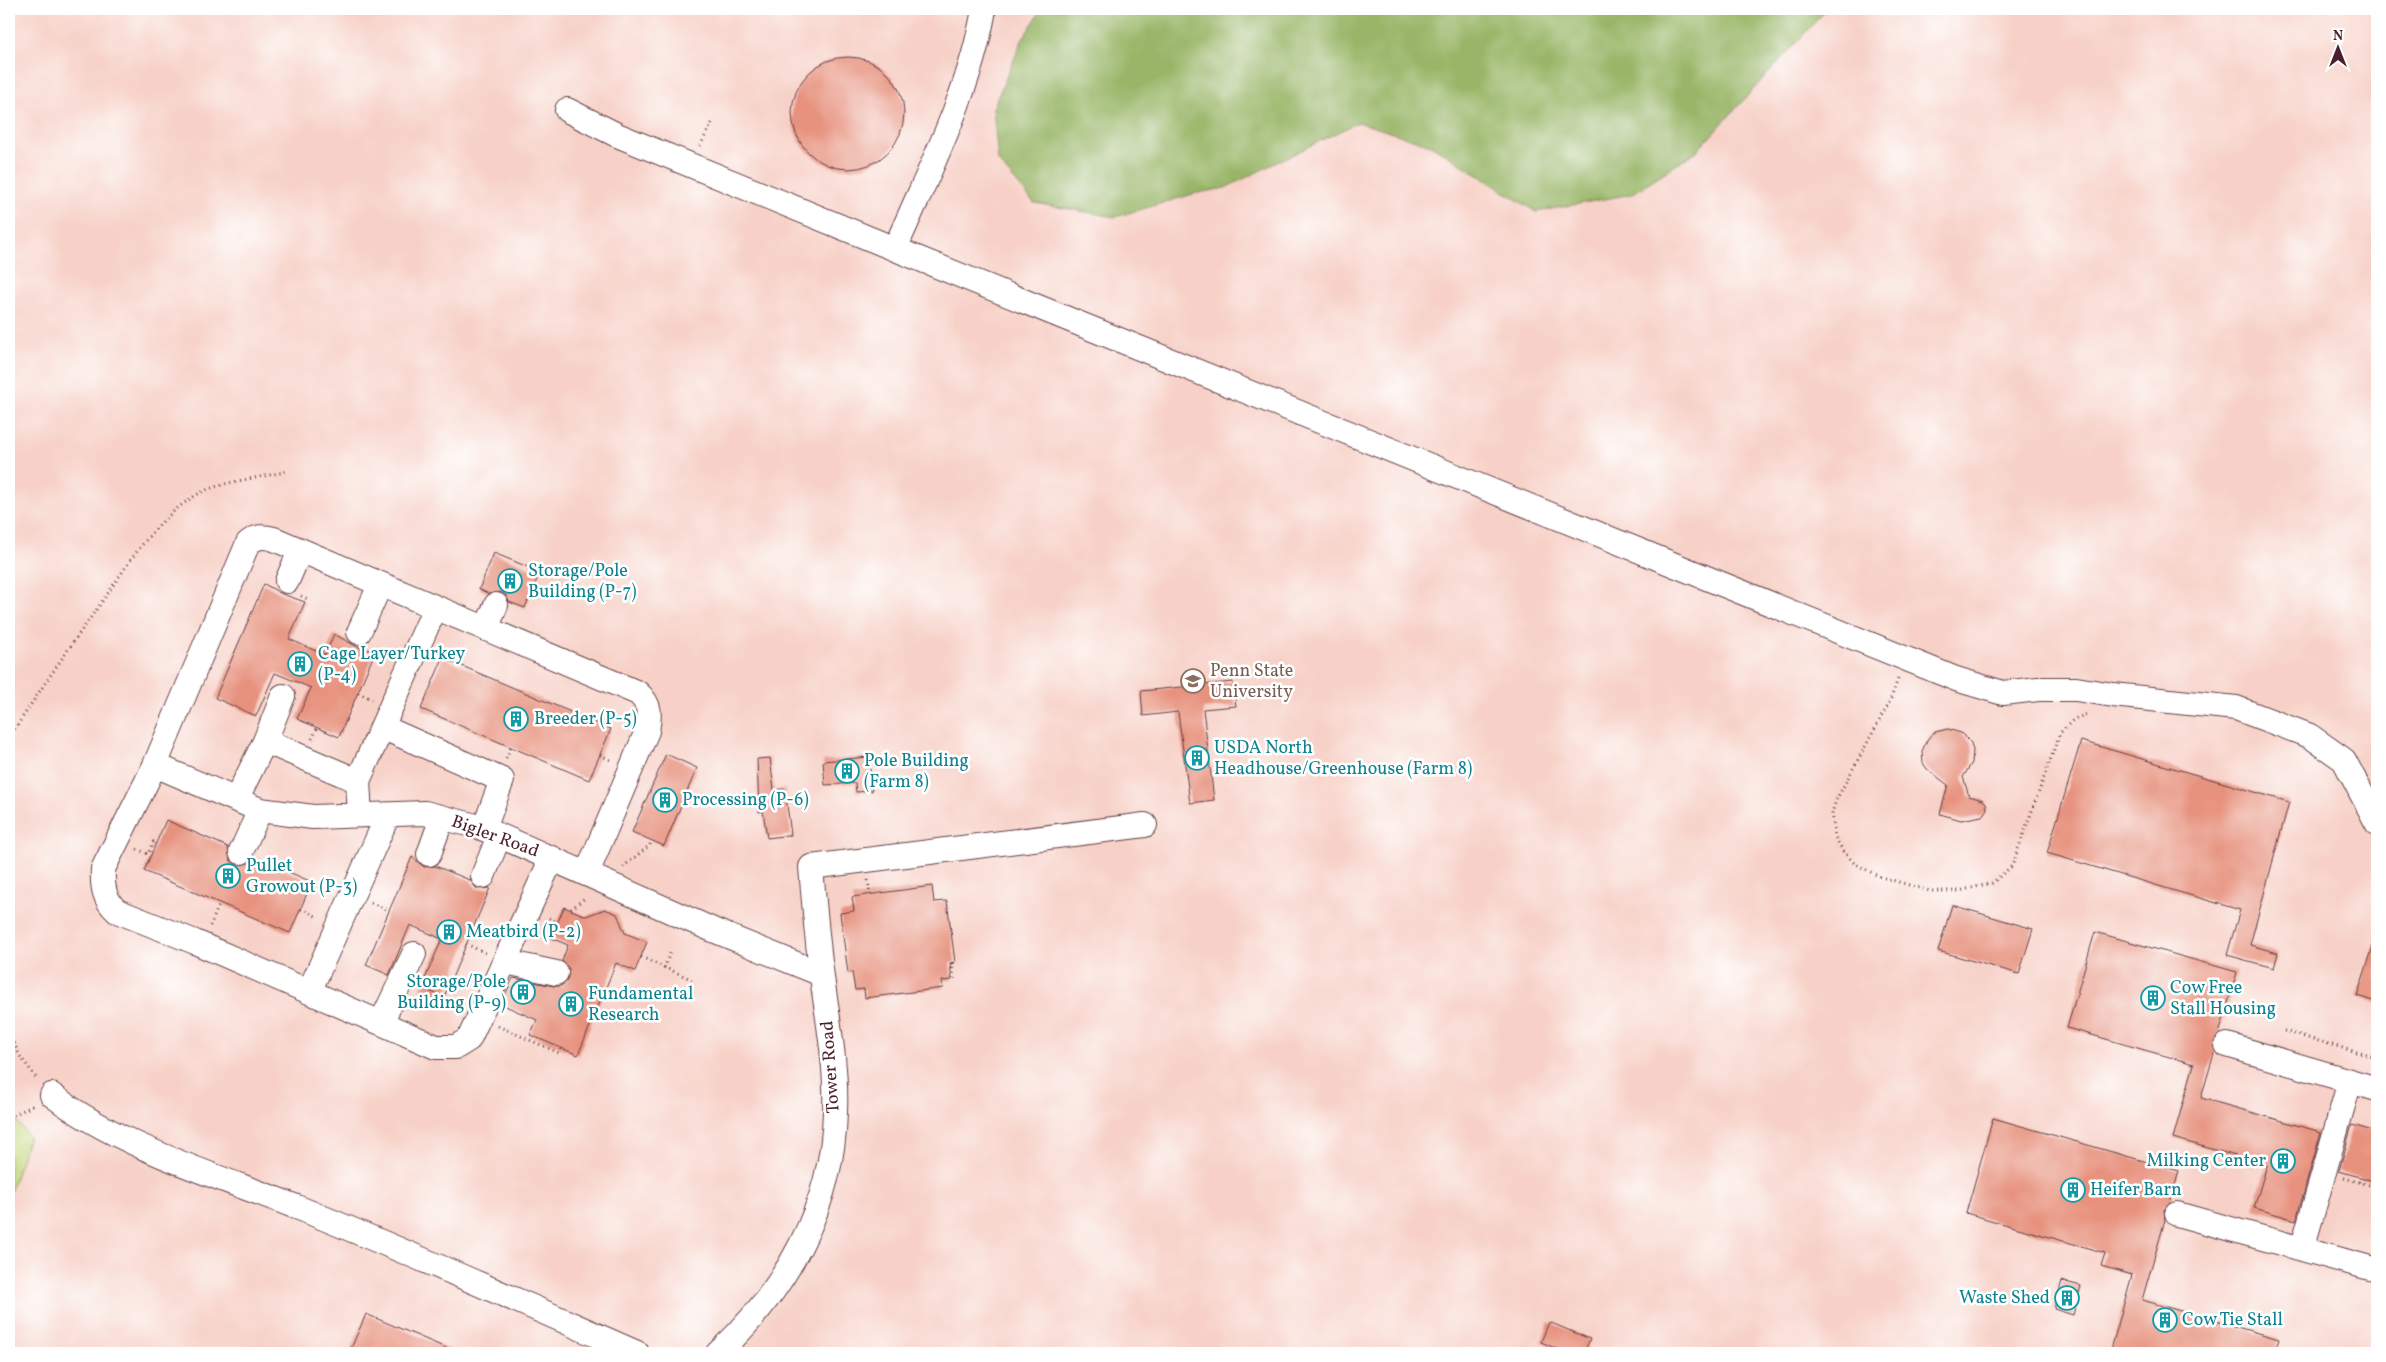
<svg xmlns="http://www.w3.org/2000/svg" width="2386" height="1362" viewBox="0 0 2386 1362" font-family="Vollkorn,serif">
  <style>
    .built { fill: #f7d1c7 }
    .green { fill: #c2d578; stroke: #867a52 }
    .forest { fill: #99b668; stroke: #726a4a }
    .building { fill: #e7927e }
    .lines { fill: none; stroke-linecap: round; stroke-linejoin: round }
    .minor-casing { stroke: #633e44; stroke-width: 26 }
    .path { stroke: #633e44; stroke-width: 3; stroke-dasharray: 1 4; stroke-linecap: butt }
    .minor { stroke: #fff; stroke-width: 24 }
    .labels { text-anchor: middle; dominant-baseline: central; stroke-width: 5; stroke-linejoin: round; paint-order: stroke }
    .culture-label { font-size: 18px; fill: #0d838f; stroke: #fff; text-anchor: start }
    .education-label { font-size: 18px; fill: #785e54; stroke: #fff; text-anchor: start }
    .street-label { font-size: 18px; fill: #4a1f2b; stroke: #fff }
  </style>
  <rect width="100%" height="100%" fill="#fff"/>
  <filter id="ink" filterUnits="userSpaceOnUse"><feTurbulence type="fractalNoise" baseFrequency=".02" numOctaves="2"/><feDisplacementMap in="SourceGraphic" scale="10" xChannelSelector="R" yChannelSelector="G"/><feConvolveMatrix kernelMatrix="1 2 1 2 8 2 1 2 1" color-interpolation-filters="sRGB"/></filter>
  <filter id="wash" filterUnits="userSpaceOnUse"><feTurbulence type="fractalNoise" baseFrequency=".0096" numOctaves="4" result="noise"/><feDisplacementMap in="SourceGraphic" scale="20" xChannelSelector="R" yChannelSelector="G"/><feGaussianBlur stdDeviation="1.12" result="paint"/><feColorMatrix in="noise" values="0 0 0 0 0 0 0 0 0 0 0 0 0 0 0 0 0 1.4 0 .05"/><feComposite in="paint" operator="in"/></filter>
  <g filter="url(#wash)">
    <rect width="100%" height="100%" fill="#f1ebd4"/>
    <!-- built -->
    <path class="built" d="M 9,9 L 2377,9 L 2377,1353 L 9,1353 Z"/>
    <!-- green -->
    <path class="green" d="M 9,1111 L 29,1137 L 9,1195 Z"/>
    <!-- forest -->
    <path class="forest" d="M 1042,9 L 1827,9 L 1696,152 L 1631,194 L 1536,212 L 1431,145 L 1358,122 L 1225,188 L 1193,194 L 1115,217 L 1034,203 L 998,161 L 993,108 L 1023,38 Z"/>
    <g id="blocks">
      <!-- building -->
      <path class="building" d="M792 113a56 56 0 1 1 112 0a56 56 0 1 1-112 0Z
        M 494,553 L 540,572 L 525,608 L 509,602 L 507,596 L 501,592 L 489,594 L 479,589 Z
        M 264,584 L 282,594 L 305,602 L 289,639 L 325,655 L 334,634 L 354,645 L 375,652 L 339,737 L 297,719 L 311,688 L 275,673 L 256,716 L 215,698 Z
        M 443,658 L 611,729 L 589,780 L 421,709 Z
        M 1233,682 L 1236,706 L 1203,709 L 1214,800 L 1190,803 L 1178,712 L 1143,716 L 1141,691 Z
        M 1948,729 L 1961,733 L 1971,743 L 1973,750 L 1972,763 L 1963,777 L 1969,796 L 1983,800 L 1986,803 L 1987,809 L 1982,816 L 1961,820 L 1940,814 L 1948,785 L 1927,769 L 1923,763 L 1922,751 L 1927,740 L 1930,736 L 1935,732 Z
        M 2081,741 L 2289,802 L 2250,945 L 2278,953 L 2274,968 L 2227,955 L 2240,910 L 2047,853 Z
        M 666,754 L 697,768 L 664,846 L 632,832 Z
        M 869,757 L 872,791 L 856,792 L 855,783 L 825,785 L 823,761 Z
        M 770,758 L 774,790 L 785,789 L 791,835 L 767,838 L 763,811 L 759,812 L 757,759 Z
        M 166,820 L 228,847 L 230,860 L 236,865 L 249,863 L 254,857 L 312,882 L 290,933 L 144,871 Z
        M 412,857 L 424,867 L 435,866 L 470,880 L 477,889 L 490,888 L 444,997 L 421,988 L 442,939 L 410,925 L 389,975 L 366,965 Z
        M 932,886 L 934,902 L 947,901 L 955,962 L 950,963 L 952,980 L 942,981 L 943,988 L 865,998 L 864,989 L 855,990 L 852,972 L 848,973 L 840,913 L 854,911 L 852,897 Z
        M 1952,905 L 2033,929 L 2019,974 L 1938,951 Z
        M 564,907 L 586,916 L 605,909 L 617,914 L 625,933 L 647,942 L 635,971 L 616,963 L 578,1055 L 530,1035 L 537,1020 L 501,1004 L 513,978 L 554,986 L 561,986 L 566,982 L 569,969 L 562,961 L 568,945 L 551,938 Z
        M 2095,932 L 2237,972 L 2219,1034 L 2214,1042 L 2215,1050 L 2201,1098 L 2321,1132 L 2296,1220 L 2254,1208 L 2267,1165 L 2173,1138 L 2194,1064 L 2067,1028 Z
        M 2374,944 L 2377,944 L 2377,1002 L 2357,996 Z
        M 1993,1118 L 2179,1171 L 2170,1203 L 2164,1210 L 2165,1220 L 2142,1300 L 2279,1339 L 2274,1353 L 2110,1353 L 2132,1275 L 2101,1266 L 2105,1253 L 1966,1213 Z
        M 2352,1125 L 2377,1132 L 2377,1182 L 2339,1171 Z
        M 2062,1281 L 2081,1286 L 2073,1315 L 2054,1309 Z
        M 366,1314 L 458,1353 L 349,1353 Z
        M 1549,1322 L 1590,1339 L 1584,1353 L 1567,1353 L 1541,1342 Z"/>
    </g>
  </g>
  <g filter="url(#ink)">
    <use href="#blocks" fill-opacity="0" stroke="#633e44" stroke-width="1"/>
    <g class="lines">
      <!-- minor casing -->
      <g class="minor-casing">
        <path id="minor" d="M 567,110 L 617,135 L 895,249 L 1956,679 L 2003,693 L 2038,689 L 2076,689 L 2113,695 L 2236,708 L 2310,736 L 2344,760 L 2377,823
          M 895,249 C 928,172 970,93 984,9
          M 287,581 L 300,551
          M 486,629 L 496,605
          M 359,632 L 380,585
          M 382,727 L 502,780 L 484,829
          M 265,741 L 283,696
          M 155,765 L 260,810 L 313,817 L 425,813 L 480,827 L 713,930 L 821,974
          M 236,800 L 265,741 L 358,781
          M 360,815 L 358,781 L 435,608
          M 241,852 L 260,810
          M 429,854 L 442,818
          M 552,858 L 469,1039 L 456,1047 L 436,1047 L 195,942 L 117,911 C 104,900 102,886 103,869 L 155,765 L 248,543 C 257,536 263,536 274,539 L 638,693 C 651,705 650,714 647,731 L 587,873
          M 483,876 L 499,836
          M 506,962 L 556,973
          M 309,992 L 388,815
          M 381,1023 L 414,954
          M 2227,1045 L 2377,1089
          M 52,1095 C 122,1148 218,1176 299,1208 C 413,1254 525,1304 637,1353
          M 2177,1214 L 2377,1270
          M 2302,1249 L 2350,1081
          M 718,1353 C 786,1290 833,1206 835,1112 C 837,1067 828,1021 822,977 C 817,940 814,904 811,867 L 1145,825"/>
      </g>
      <!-- path -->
      <path class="path" d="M 700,146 L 712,123
        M 301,596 L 310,600
        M 1898,679 L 1890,701 L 1836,800 L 1832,813 L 1835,837 L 1843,851 L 1854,863 L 1878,876 L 1930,891 L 1959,891 L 1992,883 L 2012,866 L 2060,733 L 2074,719 L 2088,714
        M 358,693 L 372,699
        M 9,738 C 38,693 68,649 99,606 C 128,565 154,518 200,493 C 222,481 261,478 288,471
        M 312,739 L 317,728
        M 600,755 L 611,760
        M 506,758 L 511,747
        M 137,849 L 148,854 L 153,842 L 156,843
        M 623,867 L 650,845 L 651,840
        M 868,880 L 870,894
        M 371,903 L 389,910
        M 301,909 L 318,917
        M 571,909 L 586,897
        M 549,918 L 557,922
        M 210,926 L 220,903
        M 466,944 L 486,953
        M 641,957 L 693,980
        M 952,963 L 954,980
        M 664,968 L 671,951
        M 498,1026 L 559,1053 L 561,1048
        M 2284,1031 L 2377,1058
        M 9,1034 L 20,1056 L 38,1080
        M 9,1117 L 34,1105
        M 2344,1178 L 2377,1187
        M 2360,1182 L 2362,1177
        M 555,1353 L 557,1350 L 564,1353"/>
      <!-- minor -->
      <use href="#minor" class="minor"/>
    </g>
  </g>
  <!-- icons -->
  <defs>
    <g id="building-ring" transform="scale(1.25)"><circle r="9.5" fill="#fff" stroke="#0f9aa8" stroke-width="1.5"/><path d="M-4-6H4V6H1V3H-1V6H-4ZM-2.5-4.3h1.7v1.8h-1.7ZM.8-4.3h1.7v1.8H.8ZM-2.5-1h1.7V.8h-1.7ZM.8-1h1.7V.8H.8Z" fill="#0f9aa8"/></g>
    <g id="university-ring" transform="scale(1.25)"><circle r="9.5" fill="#fff" stroke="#8d6e63" stroke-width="1.5"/><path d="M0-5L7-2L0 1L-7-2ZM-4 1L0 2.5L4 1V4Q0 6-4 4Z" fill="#8d6e63"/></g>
  </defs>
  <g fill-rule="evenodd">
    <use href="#building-ring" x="510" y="581"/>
    <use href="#building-ring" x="300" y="664"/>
    <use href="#university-ring" x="1193" y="681"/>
    <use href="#building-ring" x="516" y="719"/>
    <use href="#building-ring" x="1197" y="758"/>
    <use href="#building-ring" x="847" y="771"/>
    <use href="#building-ring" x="665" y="800"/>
    <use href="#building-ring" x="228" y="876"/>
    <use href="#building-ring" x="449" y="932"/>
    <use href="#building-ring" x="523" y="992"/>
    <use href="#building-ring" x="2153" y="998"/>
    <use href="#building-ring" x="571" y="1004"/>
    <use href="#building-ring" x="2283" y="1161"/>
    <use href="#building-ring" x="2073" y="1190"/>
    <use href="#building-ring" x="2067" y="1298"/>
    <use href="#building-ring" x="2165" y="1320"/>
  </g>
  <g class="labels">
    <!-- culture labels -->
    <g class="culture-label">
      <text x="528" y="571">Storage/Pole<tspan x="528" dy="21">Building (P-7)</tspan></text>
      <text x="318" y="654">Cage Layer/Turkey<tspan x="318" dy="21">(P-4)</tspan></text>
      <text x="534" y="719">Breeder (P-5)</text>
      <text x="1214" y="748">USDA North<tspan x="1214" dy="21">Headhouse/Greenhouse (Farm 8)</tspan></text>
      <text x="864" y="761">Pole Building<tspan x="864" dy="21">(Farm 8)</tspan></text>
      <text x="682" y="800">Processing (P-6)</text>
      <text x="246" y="866">Pullet<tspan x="246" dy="21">Growout (P-3)</tspan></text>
      <text x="466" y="932">Meatbird (P-2)</text>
      <text x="506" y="982" text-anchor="end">Storage/Pole<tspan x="506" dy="21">Building (P-9)</tspan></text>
      <text x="2170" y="988">Cow Free<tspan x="2170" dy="21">Stall Housing</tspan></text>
      <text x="588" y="994">Fundamental<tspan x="588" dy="21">Research</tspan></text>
      <text x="2266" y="1161" text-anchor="end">Milking Center</text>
      <text x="2090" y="1190">Heifer Barn</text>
      <text x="2050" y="1298" text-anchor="end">Waste Shed</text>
      <text x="2182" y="1320">Cow Tie Stall</text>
    </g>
    <!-- education labels -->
    <g class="education-label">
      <text x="1210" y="671">Penn State<tspan x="1210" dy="21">University</tspan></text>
    </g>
    <!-- street labels -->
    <g class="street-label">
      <text transform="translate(495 837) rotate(20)">Bigler Road</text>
      <text transform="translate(831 1067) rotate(-94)">Tower Road</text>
    </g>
  </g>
  <!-- margin -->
  <rect width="2386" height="1362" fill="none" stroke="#fff" stroke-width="30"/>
  <!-- north arrow -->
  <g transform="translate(2338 48)" stroke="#ffffff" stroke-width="4" paint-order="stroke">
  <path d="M0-4L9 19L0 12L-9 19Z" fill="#4a1f2b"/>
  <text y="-8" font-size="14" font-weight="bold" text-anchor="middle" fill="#4a1f2b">N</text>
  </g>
</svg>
